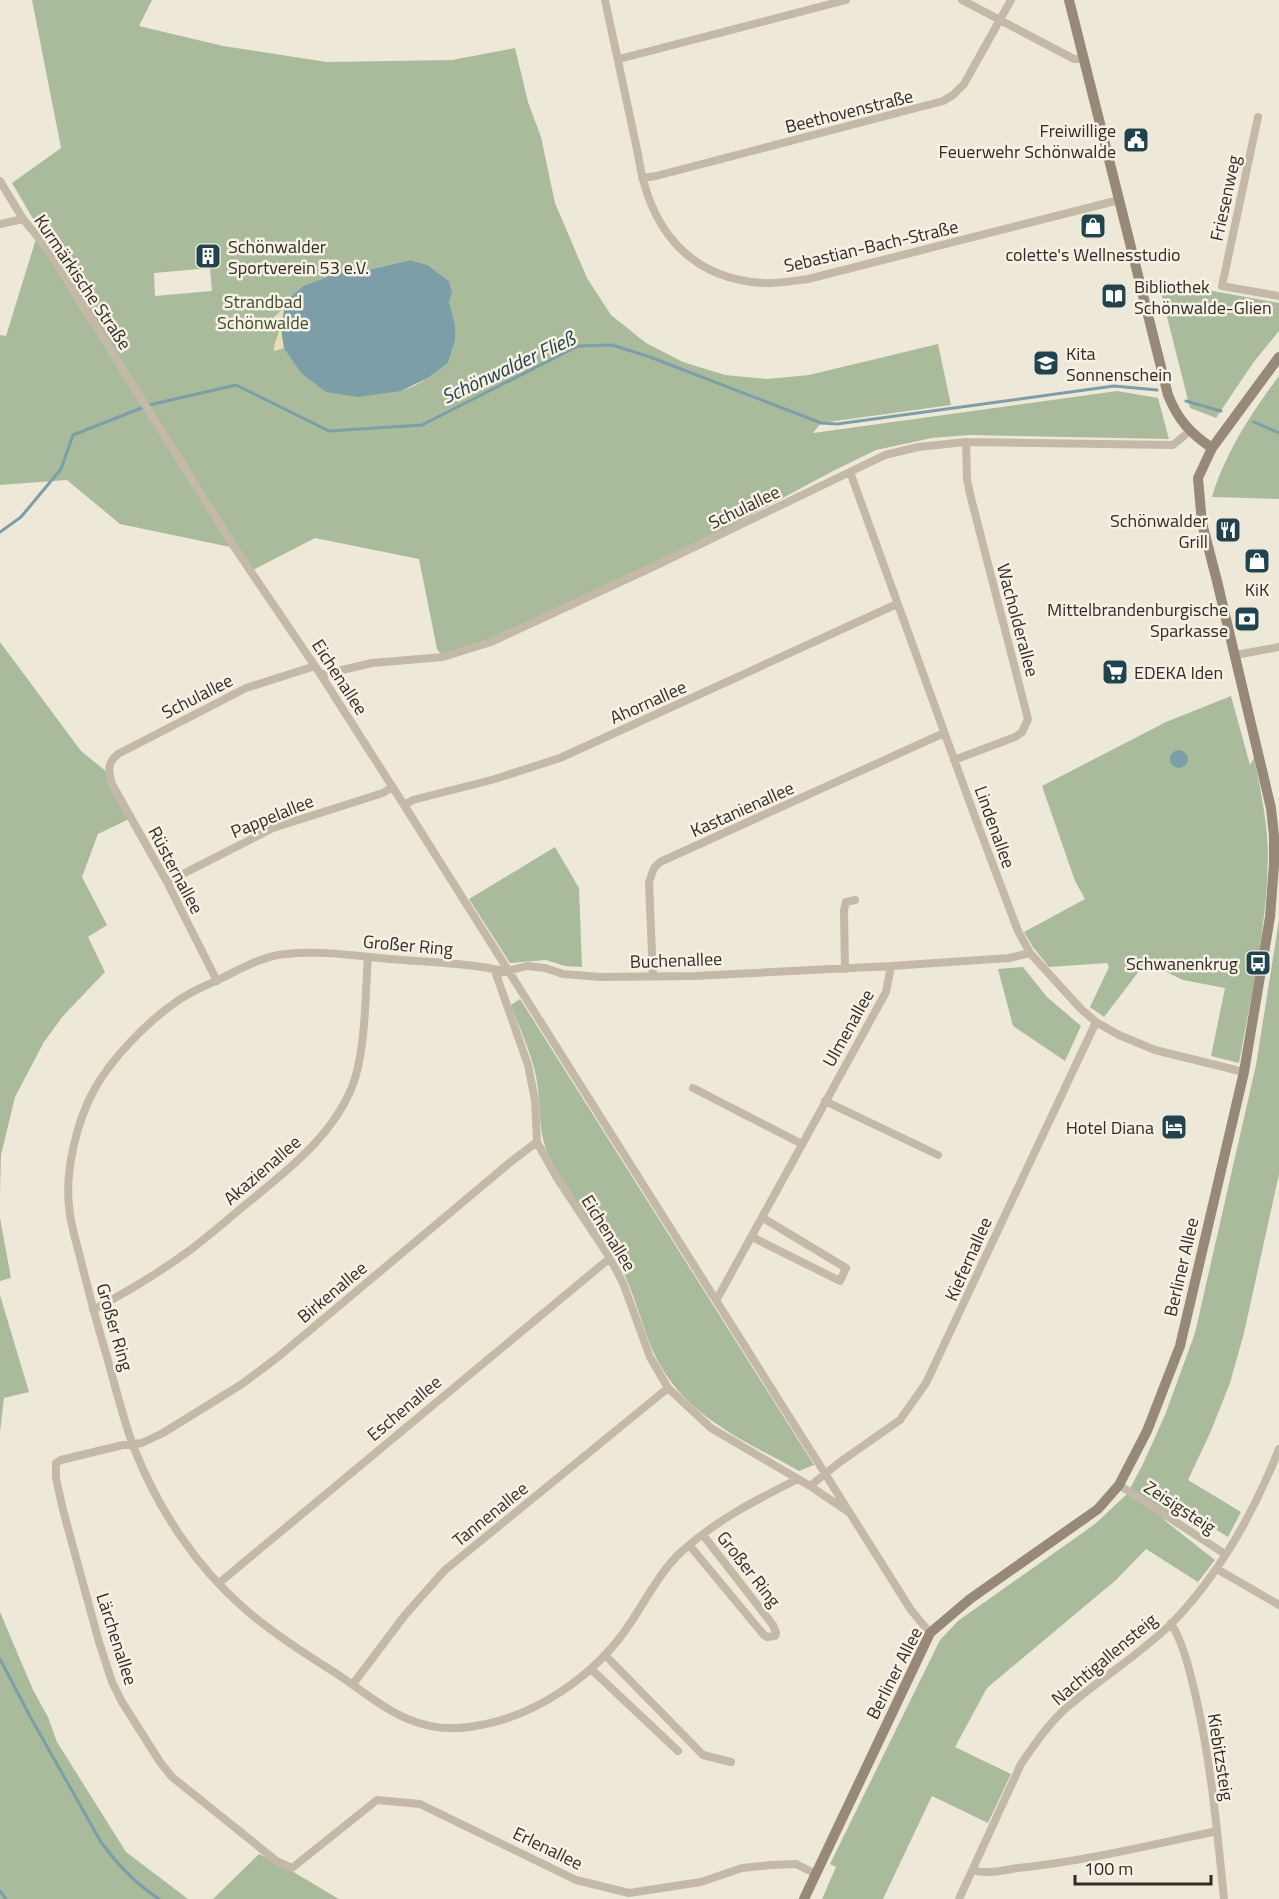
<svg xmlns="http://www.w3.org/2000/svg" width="1279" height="1899" viewBox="0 0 1279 1899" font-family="'Titillium Web',sans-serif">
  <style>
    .green { fill: #aabb9b; fill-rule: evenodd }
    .sand { fill: #e7deb2 }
    .water { fill: #7b9ea8 }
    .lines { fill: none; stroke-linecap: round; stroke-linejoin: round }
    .stream { stroke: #7b9ea8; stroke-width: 3 }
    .street { stroke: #c4b9a6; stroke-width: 8 }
    .secondary { stroke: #978978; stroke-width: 10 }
    .labels { text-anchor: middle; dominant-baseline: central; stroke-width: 5; stroke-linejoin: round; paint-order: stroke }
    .street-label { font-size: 18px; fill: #312c26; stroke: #f6f1e4 }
    .poi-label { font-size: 18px; fill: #312c26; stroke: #f6f1e4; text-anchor: end }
    .park-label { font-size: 18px; fill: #3b4d2d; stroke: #f6f1e4 }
    .water-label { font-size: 20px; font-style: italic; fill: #20434e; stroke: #f6f1e4 }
  </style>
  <rect width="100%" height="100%" fill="#eee8d9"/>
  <!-- green -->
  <path class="green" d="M 32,0 L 152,0 L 139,26 L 223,46 L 327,62 L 452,60 L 515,48 L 528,102 L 541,137 L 555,203 L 587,278 L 611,315 L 646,343 L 683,362 L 725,375 L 767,379 L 809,375 L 938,344 L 951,405 L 821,423 L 813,433 L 1117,391 L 1158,398 L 1169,439 L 969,435 L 932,438 L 876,450 L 833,471 L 659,564 L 537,622 L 443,657 L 437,649 L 419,559 L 315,538 L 251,571 L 235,548 L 120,524 L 67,480 L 0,485 L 0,335 L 6,336 L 39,229 L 12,183 L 61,148 ZM 410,260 L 428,265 L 449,281 L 449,301 L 455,324 L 455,341 L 448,363 L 428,378 L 414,386 L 401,391 L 392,391 L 287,300 L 303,286 L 327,277 L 346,272 L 360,272 ZM 210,268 L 212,291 L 155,296 L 154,273 Z
    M 1158,281 L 1279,303 L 1279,331 L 1253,363 L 1216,418 L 1190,408 Z
    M 1279,376 L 1279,499 L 1212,497 C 1225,453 1252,412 1279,376 Z
    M 0,642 L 81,751 L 108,773 L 131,818 L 98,834 L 82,877 L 107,925 L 88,937 L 105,972 L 63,1016 L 44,1042 L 15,1097 L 1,1155 L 0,1195 Z
    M 1231,696 L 1250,765 L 1254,758 C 1261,791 1268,825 1268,858 C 1267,927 1251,996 1239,1063 L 1211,1056 L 1225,988 L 1183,980 L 1146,962 L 1104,1017 L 1090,1007 L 1109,967 L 1107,963 L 1049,967 L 1033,947 L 1024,932 L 1085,899 L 1075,881 L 1042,786 L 1166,722 Z
    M 555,847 L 579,888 L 582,967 L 565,966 L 546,960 L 510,963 L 469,899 Z
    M 1279,920 L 1279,1174 L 1244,1333 L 1230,1383 L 1211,1431 L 1188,1480 L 1241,1512 L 1228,1537 L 1174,1504 L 1164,1520 L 1215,1560 L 1198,1582 L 1146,1549 L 1116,1580 L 987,1688 L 955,1747 L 1011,1774 L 988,1823 L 932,1796 L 883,1899 L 822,1899 L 836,1867 L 830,1864 L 940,1640 L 958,1621 L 1095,1524 L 1127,1494 L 1143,1464 L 1165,1415 L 1195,1333 L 1256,1065 Z
    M 1023,967 L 1047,997 L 1081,1026 L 1065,1061 L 1013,1026 L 998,969 Z
    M 520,999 L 814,1465 L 799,1471 C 741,1439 680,1414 652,1349 C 640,1320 633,1288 617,1260 C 596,1225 560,1187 546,1149 C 538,1128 541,1104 537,1082 C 533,1056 520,1030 511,1005 Z
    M 0,1218 L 11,1278 L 0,1281 Z
    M 0,1295 L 29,1392 L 4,1398 L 0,1432 Z
    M 0,1612 L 33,1690 L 48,1717 L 57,1742 L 126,1852 L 188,1899 L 0,1899 Z
    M 259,1854 C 287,1866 312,1884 339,1899 L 213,1899 Z"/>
  <!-- sand -->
  <path class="sand" d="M 284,308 L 281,328 L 284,348 L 274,351 C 274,339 279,337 279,328 L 273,325 L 274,317 Z"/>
  <!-- water -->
  <path class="water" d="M 410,260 L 428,265 L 449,281 L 452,293 L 449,301 L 455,324 L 455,341 L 448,363 L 428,378 L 401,391 L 358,397 L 326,392 L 301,373 L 284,348 L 281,328 L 287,300 L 303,286 L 327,277 L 346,272 L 360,272 Z
    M1170 759a9 9 0 1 1 18 0a9 9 0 1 1-18 0Z"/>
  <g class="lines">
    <!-- stream -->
    <path class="stream" d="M 1186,401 L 1221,411
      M 1254,422 L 1279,433
      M 0,532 L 21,517 L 61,469 L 73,435 L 149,405 L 236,385 L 329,431 L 422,425 L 578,346 L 612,345 L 650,357 L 821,423 L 837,424 L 1114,386 L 1157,390
      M 0,1659 L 32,1720 L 101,1842 C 117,1864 136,1884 159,1899
      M 0,1891 L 6,1899"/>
    <!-- street -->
    <path class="street" d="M 605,0 L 638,154 C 648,225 686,278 762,283 C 777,284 793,281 808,279 L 1119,200
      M 962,0 L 1074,59 L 1083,59
      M 619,59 L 846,0
      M 1258,117 L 1222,286 L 1279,296
      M 642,178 L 656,176 L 943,101 L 953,95 L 964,84 L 1011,0
      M 0,181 L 23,219 L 46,247 L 235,548 L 321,675 L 404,805 L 911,1610 L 930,1633
      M 0,224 L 23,219
      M 850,472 L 975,817 L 1018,931 L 1030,953 L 1081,1009 L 1096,1022 L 1119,1035 L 1155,1050 L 1244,1072
      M 1235,655 L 1279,647
      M 321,675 L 372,663 L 443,657 L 491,642 L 659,564 L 885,455 L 918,447 L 966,442 L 1173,445 L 1190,431
      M 954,760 L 1015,737 L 1022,732 L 1028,719 L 970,494 L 967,479 L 966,442
      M 404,805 L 413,800 L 495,779 L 560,758 L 897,604
      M 167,882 L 273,828 L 383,793 L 392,787
      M 845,969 L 844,910 L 846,902 L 855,900
      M 509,972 C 470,963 429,962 389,959 C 356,956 320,950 286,954 C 263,956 242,968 222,978 C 207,985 189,992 176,1002 C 147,1022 111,1059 94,1090 C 77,1121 65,1170 69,1206 C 70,1223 76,1241 80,1257 C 87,1285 94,1313 102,1340 C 113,1376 121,1413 134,1448 C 158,1509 196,1567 246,1610 C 274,1634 306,1654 337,1674 C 380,1703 413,1735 469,1727 C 533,1719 596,1676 631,1622 C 647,1598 660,1572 681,1552 C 718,1519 754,1501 798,1479
      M 653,977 L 649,882 L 654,868 L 660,862 L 944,733
      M 217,981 L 167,882 L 112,784 C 108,771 107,763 118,754 L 246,688 L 315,666
      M 693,1088 L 802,1144
      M 825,1101 L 938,1155
      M 537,1142 L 513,1160 L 278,1357 L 242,1384 L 163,1433 L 142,1443 L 123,1445 L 61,1460 L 56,1463 L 56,1478 L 63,1510 L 99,1642 L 112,1682 L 122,1702 L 160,1762 L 172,1777 L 278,1862 L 292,1868 L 377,1800 L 420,1804 L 576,1880 L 629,1893 L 701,1882 L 742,1868 L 771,1865 L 796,1864 L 816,1874
      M 752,1237 L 840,1281 L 846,1268 L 763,1218
      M 717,1299 L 886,992 L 891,966
      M 93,1310 C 125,1293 157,1274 186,1253 C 208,1237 229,1218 250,1201 C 289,1169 332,1136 352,1087 C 366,1052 365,995 368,957
      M 1119,1485 L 1225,1554
      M 810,1486 L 840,1462 L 900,1420 L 926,1383 L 1096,1022
      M 847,1511 L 810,1486 L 711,1428 L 668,1388 L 650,1357 L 623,1283 L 610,1258 L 557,1178 L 537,1142 L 535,1100 L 528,1065 L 496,974 L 527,966 L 545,968 L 563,974 L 601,977 L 695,976 L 891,966 L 1009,958 L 1030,953
      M 690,1546 L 763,1634 L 767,1637 L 775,1636 L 776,1633 L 773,1625 L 703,1535
      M 1217,1569 L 1279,1605
      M 219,1583 L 610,1258
      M 1171,1623 C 1184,1645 1189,1669 1195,1693 C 1211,1761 1217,1830 1224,1899
      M 605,1655 L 703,1755 L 731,1762
      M 591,1669 L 678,1751
      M 353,1684 L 405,1615 L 445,1570 L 668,1388
      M 973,1870 C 986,1875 1004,1870 1018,1868 C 1085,1861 1151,1845 1217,1831
      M 959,1899 L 1021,1764 C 1034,1745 1047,1726 1064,1710 C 1098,1680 1138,1656 1171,1624 C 1219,1575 1254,1512 1279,1449"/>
    <!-- secondary -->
    <path class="secondary" d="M 1069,0 L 1168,395 C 1178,420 1190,433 1212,448
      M 804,1899 L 930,1633 L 970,1599 L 1098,1509 L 1119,1485 L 1147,1431 L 1180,1346 L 1244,1072 L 1270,917 L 1274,865 L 1274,836 L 1271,808 L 1217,581 L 1202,523 L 1198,478 L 1212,448 L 1279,357"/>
  </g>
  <!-- icons -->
  <defs>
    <g id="civic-square" transform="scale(1.35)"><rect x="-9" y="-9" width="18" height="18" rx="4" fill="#20434e" stroke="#f6f1e4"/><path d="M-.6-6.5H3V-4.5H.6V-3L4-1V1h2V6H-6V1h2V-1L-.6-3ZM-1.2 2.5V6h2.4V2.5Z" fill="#fff"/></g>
    <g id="shop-square" transform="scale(1.35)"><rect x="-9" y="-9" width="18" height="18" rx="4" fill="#20434e" stroke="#f6f1e4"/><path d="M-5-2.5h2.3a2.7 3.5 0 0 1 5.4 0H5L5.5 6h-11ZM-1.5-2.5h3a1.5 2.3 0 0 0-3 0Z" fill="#fff"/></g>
    <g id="building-square" transform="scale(1.35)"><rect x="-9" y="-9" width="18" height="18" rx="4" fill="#20434e" stroke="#f6f1e4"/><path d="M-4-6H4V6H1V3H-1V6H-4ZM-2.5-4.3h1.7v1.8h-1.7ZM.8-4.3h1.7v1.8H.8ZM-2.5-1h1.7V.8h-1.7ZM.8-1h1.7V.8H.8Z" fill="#fff"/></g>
    <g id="library-square" transform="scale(1.35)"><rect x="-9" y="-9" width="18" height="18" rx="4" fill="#20434e" stroke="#f6f1e4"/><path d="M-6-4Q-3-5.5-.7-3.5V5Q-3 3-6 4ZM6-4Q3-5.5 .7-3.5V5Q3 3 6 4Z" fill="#fff"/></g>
    <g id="school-square" transform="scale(1.35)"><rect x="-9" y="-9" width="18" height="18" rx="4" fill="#20434e" stroke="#f6f1e4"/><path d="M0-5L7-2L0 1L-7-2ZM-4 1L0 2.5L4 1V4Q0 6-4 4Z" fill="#fff"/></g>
    <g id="restaurant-square" transform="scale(1.35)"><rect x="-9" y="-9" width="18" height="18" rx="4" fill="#20434e" stroke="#f6f1e4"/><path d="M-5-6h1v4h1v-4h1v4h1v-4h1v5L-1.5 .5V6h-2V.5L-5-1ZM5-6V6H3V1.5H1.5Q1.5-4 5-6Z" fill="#fff"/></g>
    <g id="bank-square" transform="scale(1.35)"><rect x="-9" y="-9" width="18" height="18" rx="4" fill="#20434e" stroke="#f6f1e4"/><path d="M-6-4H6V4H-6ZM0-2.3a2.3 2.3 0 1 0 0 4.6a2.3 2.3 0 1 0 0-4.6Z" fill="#fff"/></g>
    <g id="supermarket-square" transform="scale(1.35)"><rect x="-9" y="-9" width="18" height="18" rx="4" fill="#20434e" stroke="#f6f1e4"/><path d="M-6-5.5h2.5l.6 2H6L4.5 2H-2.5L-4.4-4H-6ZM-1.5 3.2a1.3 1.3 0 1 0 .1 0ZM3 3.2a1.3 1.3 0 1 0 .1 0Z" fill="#fff"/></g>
    <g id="bus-square" transform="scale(1.35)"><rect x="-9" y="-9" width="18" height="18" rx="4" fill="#20434e" stroke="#f6f1e4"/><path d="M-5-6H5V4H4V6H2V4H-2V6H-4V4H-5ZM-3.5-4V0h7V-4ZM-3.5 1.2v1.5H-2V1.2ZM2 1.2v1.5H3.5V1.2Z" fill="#fff"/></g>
    <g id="hotel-square" transform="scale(1.35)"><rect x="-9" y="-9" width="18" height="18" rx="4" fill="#20434e" stroke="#f6f1e4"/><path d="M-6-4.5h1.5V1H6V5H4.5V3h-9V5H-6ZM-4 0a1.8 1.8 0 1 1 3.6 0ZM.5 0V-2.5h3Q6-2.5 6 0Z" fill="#fff"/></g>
  </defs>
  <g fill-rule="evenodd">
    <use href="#civic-square" x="1136" y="140"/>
    <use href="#shop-square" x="1093" y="226"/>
    <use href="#building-square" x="208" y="256"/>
    <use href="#library-square" x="1114" y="296"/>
    <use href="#school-square" x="1046" y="363"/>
    <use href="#restaurant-square" x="1228" y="530"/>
    <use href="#shop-square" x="1257" y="561"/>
    <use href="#bank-square" x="1247" y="619"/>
    <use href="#supermarket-square" x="1115" y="672"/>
    <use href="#bus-square" x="1258" y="963"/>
    <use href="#hotel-square" x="1174" y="1127"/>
  </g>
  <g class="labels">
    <!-- street labels -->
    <g class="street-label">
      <text transform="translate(849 111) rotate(-14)">Beethovenstraße</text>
      <text transform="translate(1225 198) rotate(-78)">Friesenweg</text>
      <text transform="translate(871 246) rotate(-13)">Sebastian-Bach-Straße</text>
      <text transform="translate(83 282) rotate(56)">Kurmärkische Straße</text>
      <text transform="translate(744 507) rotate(-26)">Schulallee</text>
      <text transform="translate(1018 620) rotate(75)">Wacholderallee</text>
      <text transform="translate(340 677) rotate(57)">Eichenallee</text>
      <text transform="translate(197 696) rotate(-27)">Schulallee</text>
      <text transform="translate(648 702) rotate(-24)">Ahornallee</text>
      <text transform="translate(742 809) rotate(-24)">Kastanienallee</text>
      <text transform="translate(272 816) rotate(-22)">Pappelallee</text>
      <text transform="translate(995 827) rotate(70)">Lindenallee</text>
      <text transform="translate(176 870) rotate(62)">Rüsternallee</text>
      <text transform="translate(408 945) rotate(5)">Großer Ring</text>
      <text transform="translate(676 960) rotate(-2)">Buchenallee</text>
      <text transform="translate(848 1028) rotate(-61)">Ulmenallee</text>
      <text transform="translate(262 1170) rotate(-41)">Akazienallee</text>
      <text transform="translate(609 1233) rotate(58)">Eichenallee</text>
      <text transform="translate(968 1259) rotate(-66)">Kiefernallee</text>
      <text transform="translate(1181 1267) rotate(-77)">Berliner Allee</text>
      <text transform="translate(332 1292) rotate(-40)">Birkenallee</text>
      <text transform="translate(115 1327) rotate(74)">Großer Ring</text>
      <text transform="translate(404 1408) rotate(-40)">Eschenallee</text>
      <text transform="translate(1180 1507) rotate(33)">Zeisigsteig</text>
      <text transform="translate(490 1514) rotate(-39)">Tannenallee</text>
      <text transform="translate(749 1569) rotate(52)">Großer Ring</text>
      <text transform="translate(117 1639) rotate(72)">Lärchenallee</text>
      <text transform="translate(1104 1659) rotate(-40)">Nachtigallensteig</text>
      <text transform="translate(894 1673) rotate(-63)">Berliner Allee</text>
      <text transform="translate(1221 1757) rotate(81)">Kiebitzsteig</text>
      <text transform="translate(548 1848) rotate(26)">Erlenallee</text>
    </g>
    <!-- poi labels -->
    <g class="poi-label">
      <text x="1116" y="130">Freiwillige<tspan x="1116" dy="21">Feuerwehr Schönwalde</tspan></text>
      <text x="228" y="246" text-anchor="start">Schönwalder<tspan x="228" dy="21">Sportverein 53 e.V.</tspan></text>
      <text x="1093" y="254" text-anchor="middle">colette's Wellnesstudio</text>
      <text x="1134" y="286" text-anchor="start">Bibliothek<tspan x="1134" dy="21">Schönwalde-Glien</tspan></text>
      <text x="1066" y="353" text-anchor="start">Kita<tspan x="1066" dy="21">Sonnenschein</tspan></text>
      <text x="1208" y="520">Schönwalder<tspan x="1208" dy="21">Grill</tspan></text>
      <text x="1257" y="589" text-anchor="middle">KiK</text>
      <text x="1228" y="609">Mittelbrandenburgische<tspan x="1228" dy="21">Sparkasse</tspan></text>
      <text x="1134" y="672" text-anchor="start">EDEKA Iden</text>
      <text x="1238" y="963">Schwanenkrug</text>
      <text x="1154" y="1127">Hotel Diana</text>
    </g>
    <!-- park labels -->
    <g class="park-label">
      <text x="263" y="301">Strandbad<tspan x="263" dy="21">Schönwalde</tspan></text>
    </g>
    <!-- water labels -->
    <g class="water-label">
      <text transform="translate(508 367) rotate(-25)">Schönwalder Fließ</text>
    </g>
  </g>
  <!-- scale -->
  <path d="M1075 1875v9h136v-9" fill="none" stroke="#312c26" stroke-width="3"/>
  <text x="1084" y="1875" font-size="18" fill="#312c26" stroke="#f6f1e4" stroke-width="4.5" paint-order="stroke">100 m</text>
</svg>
